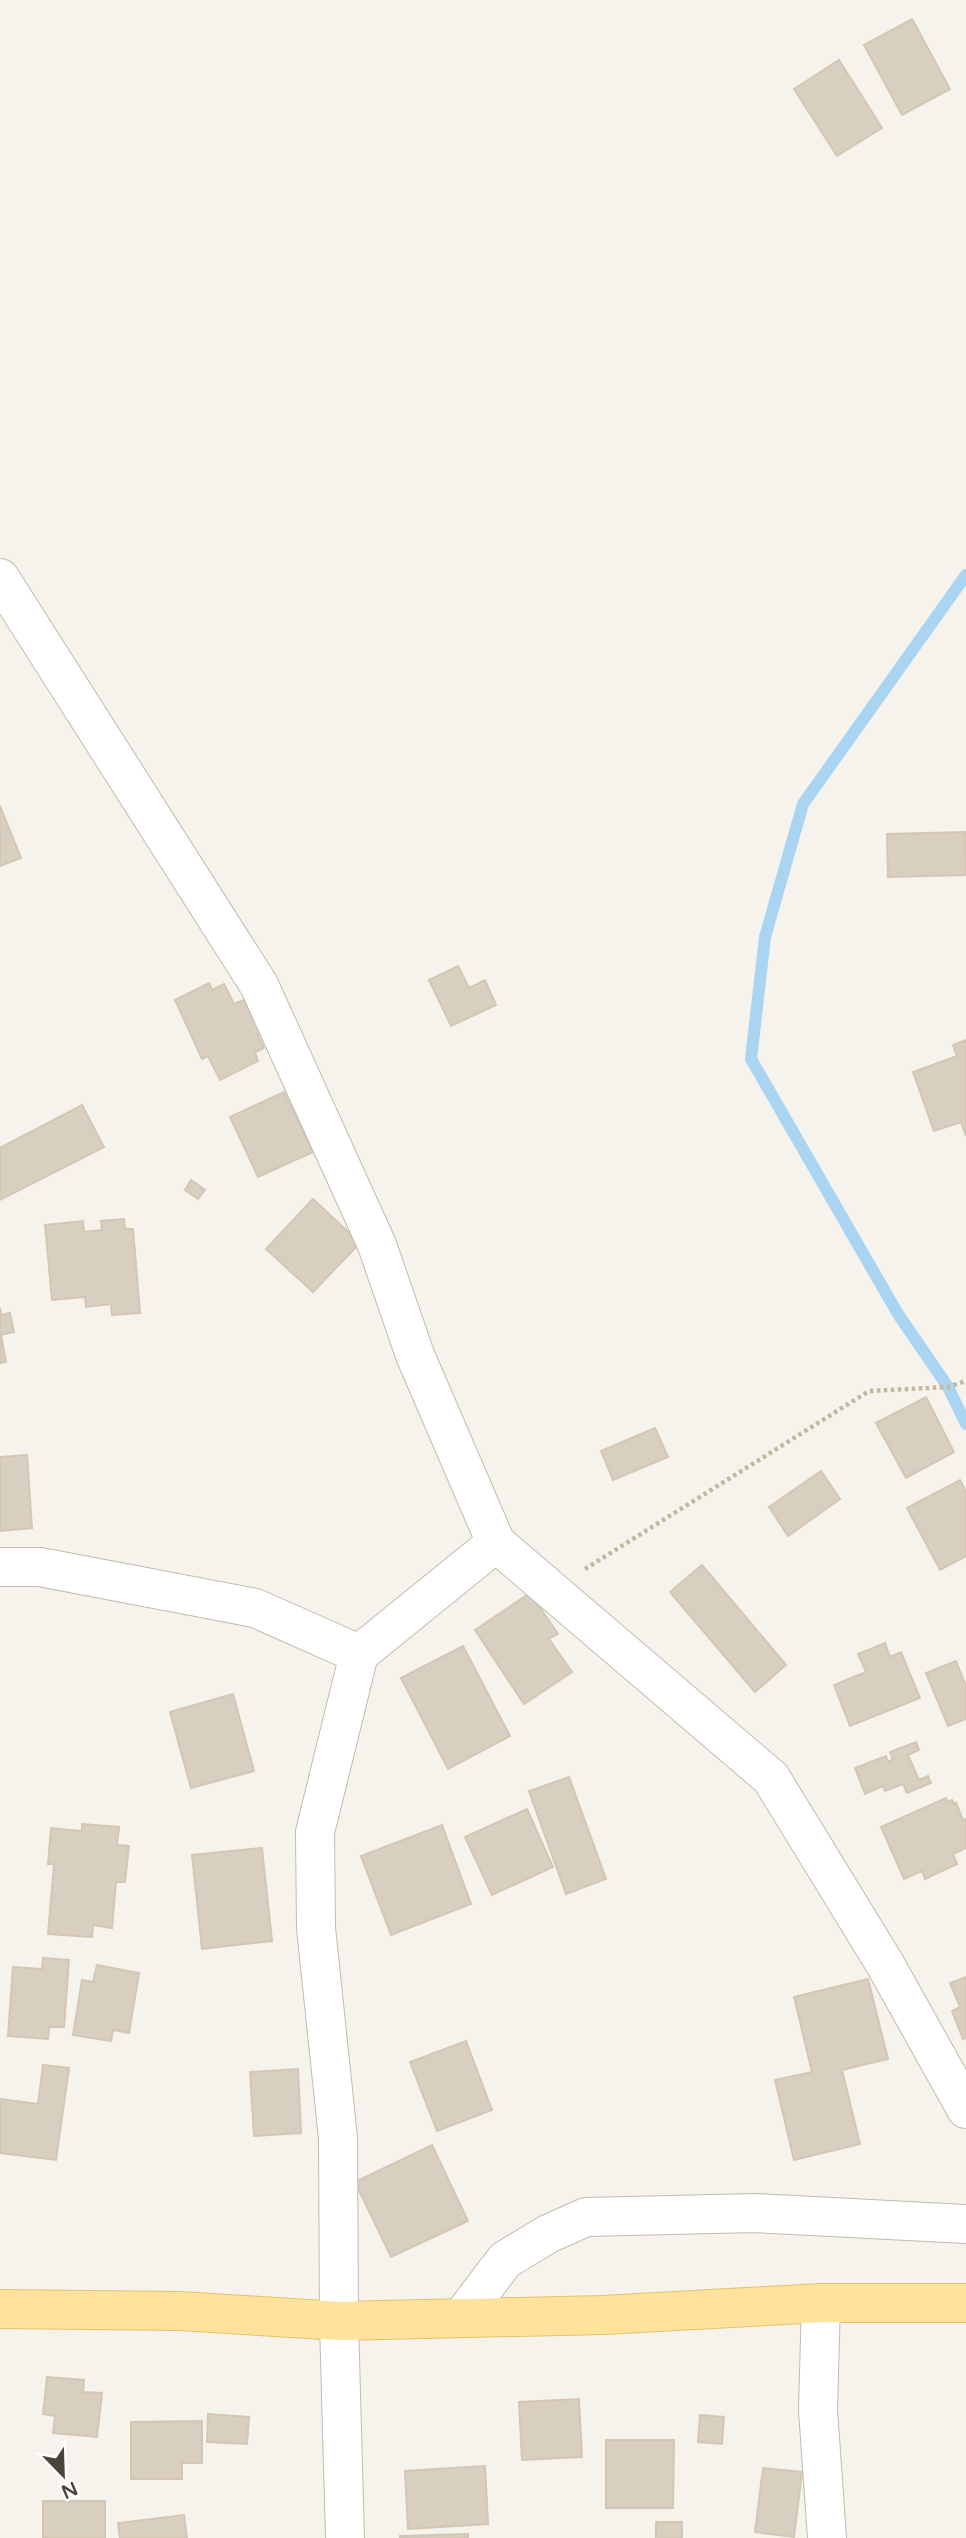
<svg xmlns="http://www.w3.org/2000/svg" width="966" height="2538" viewBox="0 0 966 2538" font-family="'Varela Round',sans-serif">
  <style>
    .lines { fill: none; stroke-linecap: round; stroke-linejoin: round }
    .stream { stroke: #a9d4f2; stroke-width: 12 }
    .building { fill: #d8cfc1; stroke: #d3c7b4; stroke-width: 2 }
    .minor-casing { stroke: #c2bbae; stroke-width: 40 }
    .major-casing { stroke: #e6c16a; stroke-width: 40 }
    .path { stroke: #c4b79f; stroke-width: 4.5; stroke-dasharray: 3.5 3.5; stroke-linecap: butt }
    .minor { stroke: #fff; stroke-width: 38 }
    .major { stroke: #ffe39c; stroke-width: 38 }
  </style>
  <rect width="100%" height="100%" fill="#f6f3ec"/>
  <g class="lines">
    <!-- stream -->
    <path class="stream" d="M 966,575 L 803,804 L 765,937 L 751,1059 L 898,1314 L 948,1387 L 966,1424"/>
  </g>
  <!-- building -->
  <path class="building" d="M 912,19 L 950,89 L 902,115 L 864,45 Z
    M 839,60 L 882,128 L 837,156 L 794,89 Z
    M 0,806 L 21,858 L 0,866 Z
    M 965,832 L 966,875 L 888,877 L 887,834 Z
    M 458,966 L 469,988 L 485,980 L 496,1005 L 451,1026 L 429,980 Z
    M 209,983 L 212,990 L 224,984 L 234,1004 L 244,1000 L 248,1007 L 254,1004 L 267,1030 L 258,1035 L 264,1048 L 255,1052 L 258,1061 L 220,1080 L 208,1056 L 202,1059 L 175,1000 Z
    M 966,1040 L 966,1136 L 961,1122 L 934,1131 L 913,1072 L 957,1056 L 953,1045 Z
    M 284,1092 L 313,1152 L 258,1177 L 230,1117 Z
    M 82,1105 L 104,1147 L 0,1200 L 0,1148 Z
    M 191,1180 L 205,1190 L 198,1199 L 185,1190 Z
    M 313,1199 L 360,1243 L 313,1292 L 266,1249 Z
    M 124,1219 L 125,1229 L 133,1229 L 140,1313 L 112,1315 L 111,1304 L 86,1307 L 85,1297 L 52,1300 L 45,1225 L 83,1221 L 84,1232 L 102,1230 L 101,1221 Z
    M 0,1308 L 1,1315 L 10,1313 L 14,1332 L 1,1335 L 6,1362 L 0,1363 Z
    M 926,1397 L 954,1452 L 906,1478 L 876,1423 Z
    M 655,1428 L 668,1457 L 613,1480 L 601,1451 Z
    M 27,1455 L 32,1528 L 0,1531 L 0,1457 Z
    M 821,1471 L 840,1499 L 788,1536 L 769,1507 Z
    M 960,1480 L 966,1492 L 966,1556 L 940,1570 L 907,1508 Z
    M 702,1565 L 786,1665 L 755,1692 L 670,1592 Z
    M 530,1593 L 558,1634 L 549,1639 L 572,1672 L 524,1704 L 475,1630 Z
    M 885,1643 L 890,1657 L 901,1652 L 920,1698 L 850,1726 L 834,1685 L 866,1672 L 858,1654 Z
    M 463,1646 L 510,1736 L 448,1769 L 401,1678 Z
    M 956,1661 L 966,1686 L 966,1719 L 948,1726 L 926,1673 Z
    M 233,1694 L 254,1771 L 191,1788 L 170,1712 Z
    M 916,1742 L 919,1750 L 908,1755 L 919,1780 L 928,1776 L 931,1783 L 907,1793 L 903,1784 L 885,1791 L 883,1786 L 865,1794 L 855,1768 L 886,1756 L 888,1762 L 893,1759 L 890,1752 Z
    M 569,1777 L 606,1879 L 566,1894 L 529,1791 Z
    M 946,1798 L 948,1802 L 952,1800 L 954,1804 L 956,1803 L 963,1820 L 966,1819 L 966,1848 L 953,1854 L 957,1864 L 925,1879 L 922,1871 L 904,1879 L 881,1827 Z
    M 527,1809 L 553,1867 L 492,1895 L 465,1837 Z
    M 82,1824 L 119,1827 L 117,1845 L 129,1846 L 125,1882 L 116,1882 L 112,1928 L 93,1925 L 92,1937 L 48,1934 L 54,1864 L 48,1864 L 51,1828 L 82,1831 Z
    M 442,1825 L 471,1904 L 391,1935 L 361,1856 Z
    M 262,1848 L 272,1941 L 202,1949 L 192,1855 Z
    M 43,1958 L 69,1960 L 64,2027 L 49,2027 L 48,2039 L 8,2036 L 13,1967 L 42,1969 Z
    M 97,1965 L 139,1973 L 129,2033 L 113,2030 L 111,2041 L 73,2035 L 82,1980 L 93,1982 Z
    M 966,1977 L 966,2038 L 963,2039 L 952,2011 L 960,2007 L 950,1983 Z
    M 868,1979 L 888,2059 L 842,2070 L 860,2144 L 794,2160 L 775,2080 L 812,2072 L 794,1997 Z
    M 466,2041 L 492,2110 L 437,2131 L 410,2062 Z
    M 43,2065 L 69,2068 L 56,2160 L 0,2153 L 0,2099 L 38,2104 Z
    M 298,2069 L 301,2133 L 254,2136 L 250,2072 Z
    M 432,2145 L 468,2221 L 391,2257 L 355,2182 Z
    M 47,2377 L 84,2380 L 83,2392 L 102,2393 L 97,2437 L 53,2433 L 55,2416 L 43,2414 Z
    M 579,2399 L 582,2457 L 522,2460 L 519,2402 Z
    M 208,2414 L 249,2417 L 247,2444 L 207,2442 Z
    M 700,2415 L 724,2417 L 722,2444 L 698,2442 Z
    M 202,2421 L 202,2463 L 182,2463 L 182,2479 L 131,2479 L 131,2422 Z
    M 606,2440 L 674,2440 L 673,2508 L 606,2508 Z
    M 485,2466 L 488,2524 L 408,2529 L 405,2471 Z
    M 763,2468 L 802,2472 L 794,2537 L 755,2532 Z
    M 43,2501 L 105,2501 L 105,2538 L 43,2538 Z
    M 184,2515 L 187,2538 L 120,2538 L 118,2523 Z
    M 656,2522 L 682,2522 L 682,2538 L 656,2538 Z
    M 468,2534 L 468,2538 L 400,2538 L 400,2536 Z"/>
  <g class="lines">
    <!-- minor casing -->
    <g class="minor-casing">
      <path id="minor" d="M 0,578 L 259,985 L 377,1245 L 415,1355 L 496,1543 L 771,1778 L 885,1964 L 966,2109
        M 0,1567 L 40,1567 L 255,1608 L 359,1654
        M 821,2303 L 818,2410 L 827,2538
        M 461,2318 L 505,2260 L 548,2234 L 586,2217 L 755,2213 L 966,2224
        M 345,2538 L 339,2321 L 338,2138 L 316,1928 L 315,1832 L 359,1654 L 496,1543"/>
    </g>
    <!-- major casing -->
    <g class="major-casing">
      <path id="major" d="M 0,2309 L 180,2311 L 339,2321 L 603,2315 L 821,2303 L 966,2303"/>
    </g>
    <!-- path -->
    <path class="path" d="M 585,1569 L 869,1391 L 948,1387 L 966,1381"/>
    <!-- minor -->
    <use href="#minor" class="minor"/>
    <!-- major -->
    <use href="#major" class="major"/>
  </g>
  <!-- north arrow -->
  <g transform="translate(63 2475) rotate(157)" stroke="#ffffff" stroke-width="5" paint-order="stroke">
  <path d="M0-5L12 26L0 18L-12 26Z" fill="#4b4439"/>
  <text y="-10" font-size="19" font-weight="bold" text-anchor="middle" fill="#4b4439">N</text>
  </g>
</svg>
